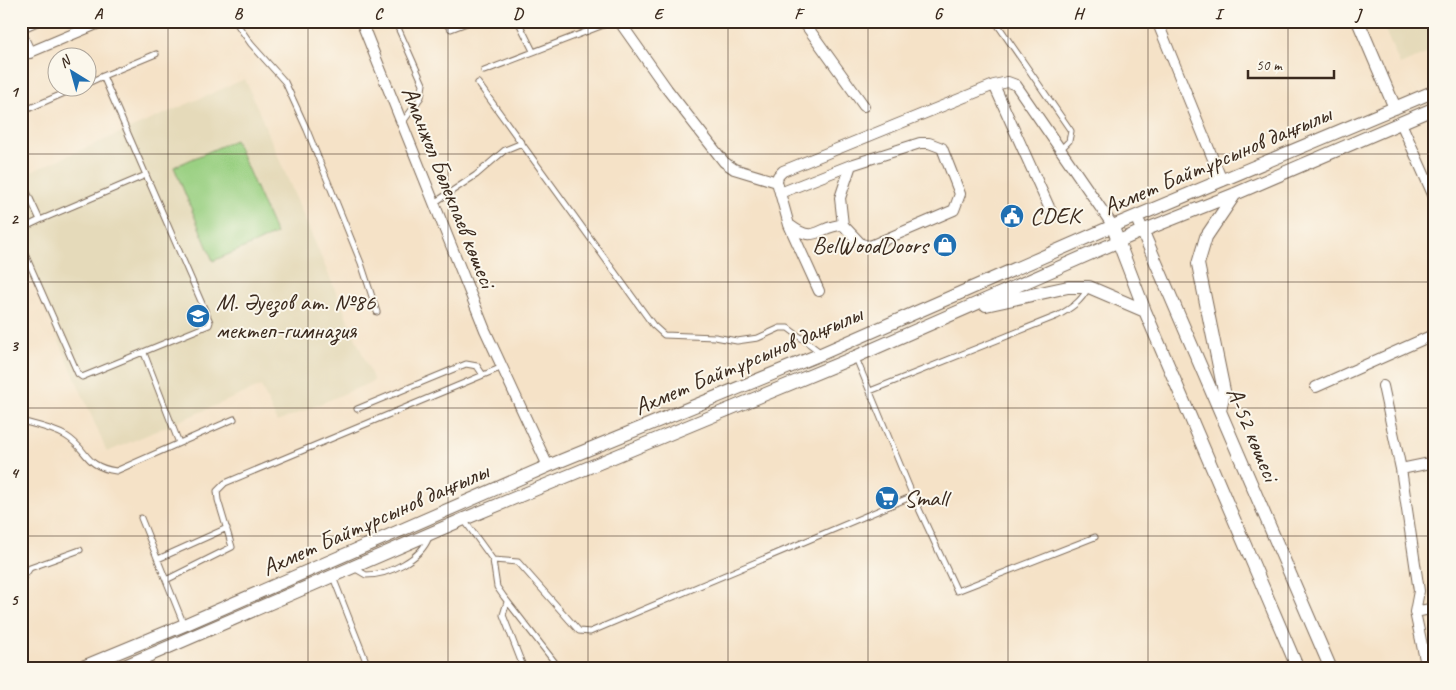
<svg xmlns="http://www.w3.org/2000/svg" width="1456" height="690" viewBox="0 0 1456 690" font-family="Caveat,sans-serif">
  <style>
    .built { fill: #e5daba }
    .green { fill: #9ad082; stroke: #6a7d50 }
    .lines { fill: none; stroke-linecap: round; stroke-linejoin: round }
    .service-casing { stroke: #7c6a59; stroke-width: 7 }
    .minor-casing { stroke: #7c6a59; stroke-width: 12 }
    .tertiary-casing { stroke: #7c6a59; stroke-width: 14 }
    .service { stroke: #fff; stroke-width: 5 }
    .minor { stroke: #fff; stroke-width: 10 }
    .tertiary { stroke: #fff; stroke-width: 12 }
    .grid { fill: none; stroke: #3b2a1e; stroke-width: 1; stroke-opacity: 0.55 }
    .labels { text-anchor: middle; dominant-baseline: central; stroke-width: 4; stroke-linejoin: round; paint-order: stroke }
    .street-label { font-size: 24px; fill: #3b2a1e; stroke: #fbf7ec }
    .poi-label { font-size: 24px; fill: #3b2a1e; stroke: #fbf7ec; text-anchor: start }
    .neatline { fill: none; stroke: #3b2a1e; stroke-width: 2 }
    .grid-label { font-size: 16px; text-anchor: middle; font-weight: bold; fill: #3b2a1e }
  </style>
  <rect width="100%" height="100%" fill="#fbf7ec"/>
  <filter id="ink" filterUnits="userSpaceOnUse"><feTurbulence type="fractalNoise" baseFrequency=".02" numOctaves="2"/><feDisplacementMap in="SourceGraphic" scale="10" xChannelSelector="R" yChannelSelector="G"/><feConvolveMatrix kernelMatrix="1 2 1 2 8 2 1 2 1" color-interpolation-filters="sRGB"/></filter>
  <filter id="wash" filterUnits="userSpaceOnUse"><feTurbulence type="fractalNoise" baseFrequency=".0096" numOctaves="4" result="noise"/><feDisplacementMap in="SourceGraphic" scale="20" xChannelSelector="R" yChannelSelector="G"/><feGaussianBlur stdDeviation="1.12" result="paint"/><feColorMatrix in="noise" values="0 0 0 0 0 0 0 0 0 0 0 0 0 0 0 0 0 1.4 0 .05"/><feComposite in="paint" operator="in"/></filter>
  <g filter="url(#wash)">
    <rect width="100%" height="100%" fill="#f5e2c7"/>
    <!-- built -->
    <path class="built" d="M 1381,21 L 1435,21 L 1435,50 L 1400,65 Z
      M 245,79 L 374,381 L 277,422 L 261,386 L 107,452 L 21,252 L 21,176 Z"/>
    <!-- green -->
    <path class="green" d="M 235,140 L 276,234 L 213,261 L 174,167 Z"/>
  </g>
  <g filter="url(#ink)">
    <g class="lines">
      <!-- service casing -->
      <g class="service-casing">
        <path id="service" d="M 235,21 L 251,44 L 285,82 L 307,130 L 361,263 L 377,312
          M 395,21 L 423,84 L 421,97 L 403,122
          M 443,21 L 451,29 L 472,21
          M 518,21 L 533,51
          M 995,21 L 1071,131 L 1069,141 L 1061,149
          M 21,30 L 42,21
          M 484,71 L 614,21
          M 103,76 L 156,54
          M 478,83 L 653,325 L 664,335 L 715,337 L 737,341 L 758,338 L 780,328 L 788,328 L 820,352
          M 21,112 L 76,88
          M 21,179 L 40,220 L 146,175 L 103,76 L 88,83
          M 434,203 L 476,175 L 505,150 L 522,143
          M 21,229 L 40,220
          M 21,245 L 78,374 L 82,377 L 209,325 L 210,322 L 146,175
          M 144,353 L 179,443
          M 870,391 L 1057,316 C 1070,309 1081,302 1088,288
          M 357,409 L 466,364 L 477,366 L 483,375
          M 21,421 C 36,425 52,428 66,436 C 89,450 83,466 116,471 L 234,419
          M 913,496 L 957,591 L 1095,537
          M 141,518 L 184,625
          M 464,520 L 493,560 L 497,587 L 504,597 L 560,669
          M 158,559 L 227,528
          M 493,560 L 518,562 L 579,631 L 590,632 L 913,496 L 856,358
          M 354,568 L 366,575 C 389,575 421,559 429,537
          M 333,577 L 369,669
          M 166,580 L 232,547 L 218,500 L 217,491 L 225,483 L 500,368
          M 21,581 L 30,568 L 80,550
          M 507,602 L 503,615 L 524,669
          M 145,658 L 149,669"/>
      </g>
      <!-- minor casing -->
      <g class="minor-casing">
        <path id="minor" d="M 361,21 L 485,330 L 548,466
          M 619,21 L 667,89 L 724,162 L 734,169 L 777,182
          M 803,21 L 864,106
          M 1157,21 L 1222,181
          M 21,34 L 30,53
          M 21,56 L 104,21
          M 994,85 L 1053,216
          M 1401,123 L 1435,199
          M 780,193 L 851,165 L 920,143 L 929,143 L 942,148 L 960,194 L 954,210 L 870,246 L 861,244 L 843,225 C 819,225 816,245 791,226
          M 843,225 L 840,198 L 851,165
          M 819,291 L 789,225 L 777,182 L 778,176 L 783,171 L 994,85 L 1008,82 L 1016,85 L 1113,226
          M 1383,386 L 1401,469 L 1419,591 L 1415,612 L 1427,669
          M 1316,387 L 1435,334
          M 1401,469 L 1435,462
          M 1415,612 L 1435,608"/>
      </g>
      <!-- tertiary casing -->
      <g class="tertiary-casing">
        <path id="tertiary" d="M 1358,21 L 1395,108
          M 1139,223 L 1331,669
          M 1115,233 L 1145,311 L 1298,669
          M 986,305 L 1068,287 L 1089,287 L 1145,311
          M 1220,411 L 1224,391 L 1198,264 L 1206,237 L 1235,194
          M 78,669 L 184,625 L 548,466 L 821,354 L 1113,226 L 1435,91
          M 118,669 L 464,519 L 855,357 L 1142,231 L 1235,194 L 1435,108"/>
      </g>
      <!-- service -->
      <use href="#service" class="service"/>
      <!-- minor -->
      <use href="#minor" class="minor"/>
      <!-- tertiary -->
      <use href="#tertiary" class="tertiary"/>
    </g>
  </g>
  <!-- grid -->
  <path class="grid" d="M 168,21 L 168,669M 308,21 L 308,669M 448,21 L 448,669M 588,21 L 588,669M 728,21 L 728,669M 868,21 L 868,669M 1008,21 L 1008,669M 1148,21 L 1148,669M 1288,21 L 1288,669M 21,154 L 1435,154M 21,282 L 1435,282M 21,408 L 1435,408M 21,536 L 1435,536"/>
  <!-- icons -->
  <defs>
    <g id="civic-disc" transform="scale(1.25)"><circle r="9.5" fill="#1f6fb2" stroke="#fbf7ec"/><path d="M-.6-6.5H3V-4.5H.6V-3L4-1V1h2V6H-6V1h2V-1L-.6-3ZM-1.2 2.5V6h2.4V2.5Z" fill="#fff"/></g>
    <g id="shop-disc" transform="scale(1.25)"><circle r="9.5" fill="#1f6fb2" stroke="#fbf7ec"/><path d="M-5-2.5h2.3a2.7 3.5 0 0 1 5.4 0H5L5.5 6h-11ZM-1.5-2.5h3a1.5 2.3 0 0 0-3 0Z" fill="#fff"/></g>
    <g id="school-disc" transform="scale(1.25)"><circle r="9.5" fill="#1f6fb2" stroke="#fbf7ec"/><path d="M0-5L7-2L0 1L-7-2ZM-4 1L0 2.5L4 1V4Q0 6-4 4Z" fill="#fff"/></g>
    <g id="supermarket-disc" transform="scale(1.25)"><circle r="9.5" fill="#1f6fb2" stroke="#fbf7ec"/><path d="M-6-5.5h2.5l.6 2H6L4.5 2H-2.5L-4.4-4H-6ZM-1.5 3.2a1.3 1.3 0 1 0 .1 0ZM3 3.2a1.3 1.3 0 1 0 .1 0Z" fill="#fff"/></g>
  </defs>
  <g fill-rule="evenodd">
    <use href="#civic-disc" x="1012" y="216"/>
    <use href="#shop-disc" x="945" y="245"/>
    <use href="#school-disc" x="198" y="316"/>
    <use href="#supermarket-disc" x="887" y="498"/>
  </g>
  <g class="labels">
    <!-- street labels -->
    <g class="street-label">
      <text transform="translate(1217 160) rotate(-23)">Ахмет Байтұрсынов даңғылы</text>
      <text transform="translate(449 187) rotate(68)">Аманжол Бөлекпаев көшесі</text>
      <text transform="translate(748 360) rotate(-23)">Ахмет Байтұрсынов даңғылы</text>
      <text transform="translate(1253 434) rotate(67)">А-52 көшесі</text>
      <text transform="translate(375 519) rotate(-24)">Ахмет Байтұрсынов даңғылы</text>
    </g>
    <!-- poi labels -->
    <g class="poi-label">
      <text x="1030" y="216">CDEK</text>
      <text x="928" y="245" text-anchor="end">BelWoodDoors</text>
      <text x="216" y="302">М. Әуезов ат. №86<tspan x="216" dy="28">мектеп-гимназия</tspan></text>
      <text x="904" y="498">Small</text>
    </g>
  </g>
  <!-- margin -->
  <rect width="1456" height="690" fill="none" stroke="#fbf7ec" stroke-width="55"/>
  <!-- north arrow -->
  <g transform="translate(72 72) rotate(323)"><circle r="24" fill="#fbf7ec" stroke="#aea59a"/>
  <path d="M0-4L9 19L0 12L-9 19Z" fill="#1f6fb2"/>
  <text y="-8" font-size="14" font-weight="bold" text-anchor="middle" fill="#3b2a1e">N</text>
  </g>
  <!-- scale -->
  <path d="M1248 70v8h86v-8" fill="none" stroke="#3b2a1e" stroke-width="2.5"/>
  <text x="1256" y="70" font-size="15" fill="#3b2a1e" stroke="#fbf7ec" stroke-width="4" paint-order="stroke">50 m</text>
  <rect x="28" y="28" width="1400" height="634" class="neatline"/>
  <g class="grid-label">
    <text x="98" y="19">A</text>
    <text x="238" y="19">B</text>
    <text x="378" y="19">C</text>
    <text x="518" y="19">D</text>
    <text x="658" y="19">E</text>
    <text x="798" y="19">F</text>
    <text x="938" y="19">G</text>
    <text x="1078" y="19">H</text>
    <text x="1218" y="19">I</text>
    <text x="1358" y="19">J</text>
    <text x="14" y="97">1</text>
    <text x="14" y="224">2</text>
    <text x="14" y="351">3</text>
    <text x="14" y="478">4</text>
    <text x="14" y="605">5</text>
  </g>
</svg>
